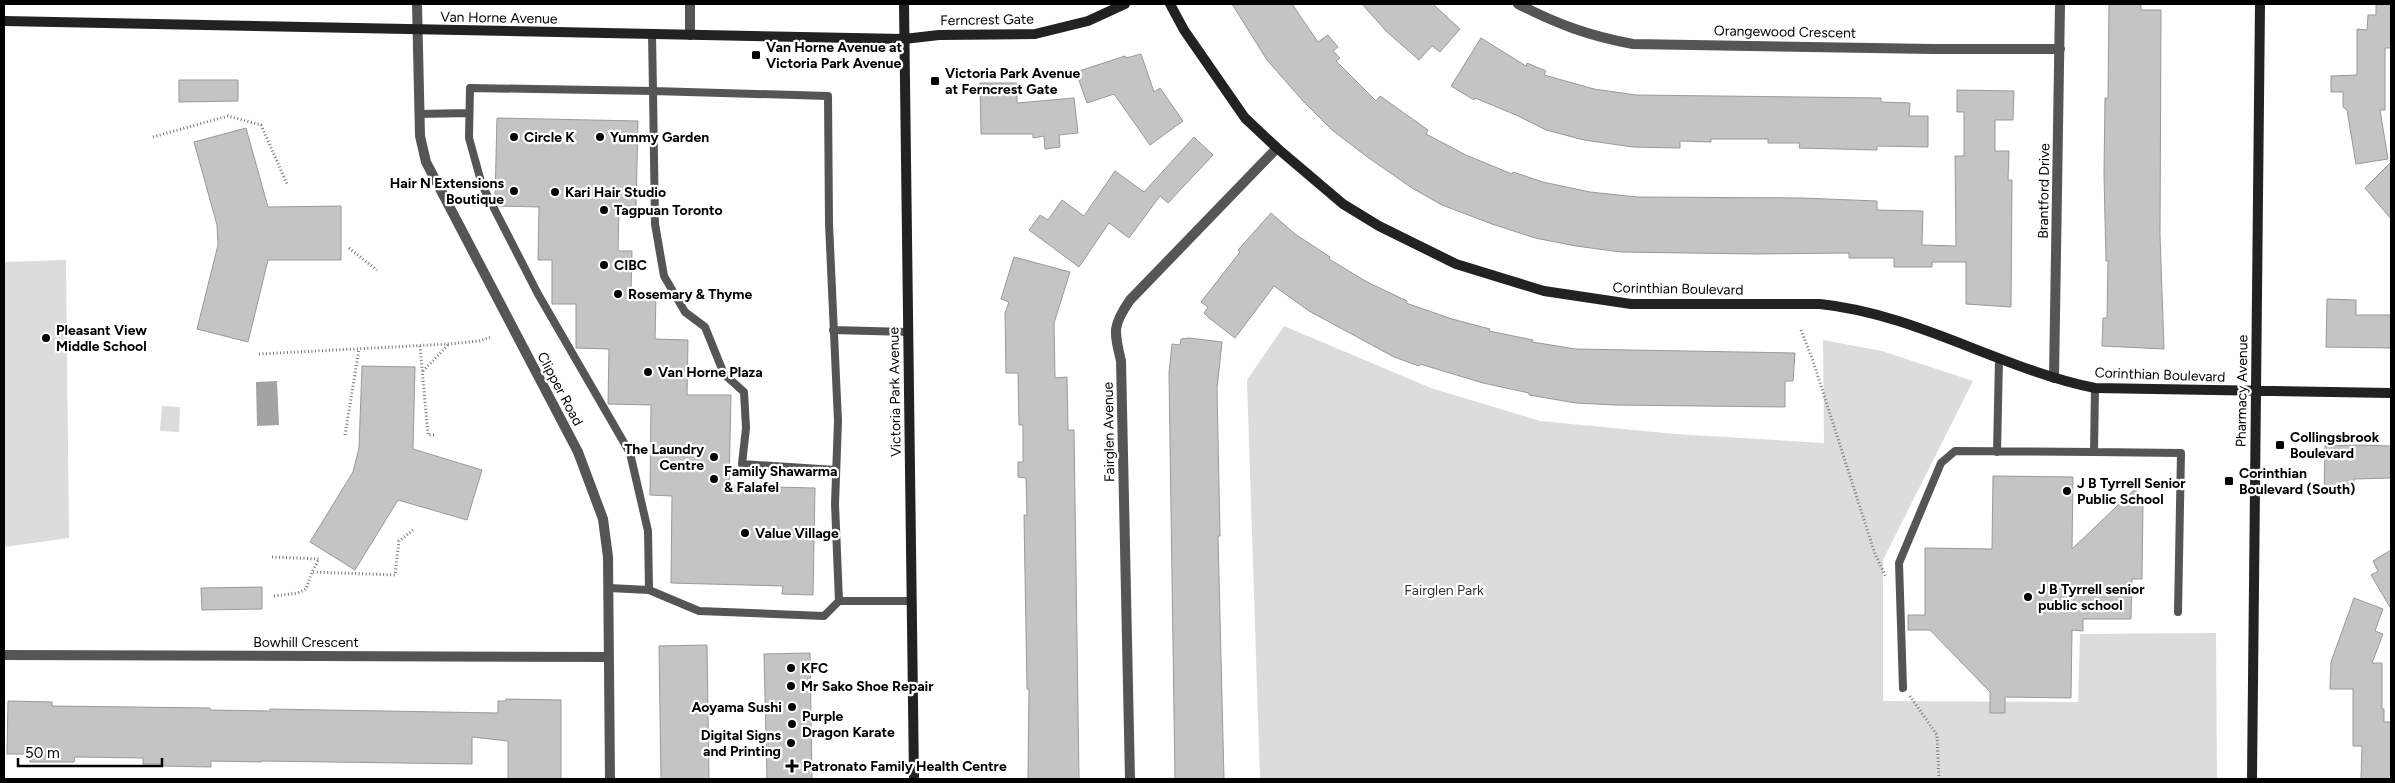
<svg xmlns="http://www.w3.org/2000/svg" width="2395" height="783" viewBox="0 0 2395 783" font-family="Figtree,sans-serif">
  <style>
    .green { fill: #dcdcdc }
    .water { fill: #a3a3a3 }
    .building { fill: #c4c4c4; stroke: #999 }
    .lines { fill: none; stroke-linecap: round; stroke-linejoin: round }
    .path { stroke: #777; stroke-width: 3; stroke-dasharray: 1 2.5; stroke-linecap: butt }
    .lane { stroke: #555; stroke-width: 8 }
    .street { stroke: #555; stroke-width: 10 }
    .secondary { stroke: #222; stroke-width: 10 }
    .poi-dot { fill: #000; stroke: #fff; stroke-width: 2 }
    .labels { text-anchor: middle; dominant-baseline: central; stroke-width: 4.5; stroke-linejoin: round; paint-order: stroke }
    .street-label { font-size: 14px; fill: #000; stroke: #fff }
    .poi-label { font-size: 14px; font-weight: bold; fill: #000; stroke: #fff; text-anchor: start }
    .park-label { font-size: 14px; fill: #333; stroke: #fff }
  </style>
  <rect width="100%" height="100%" fill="#fff"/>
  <!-- green -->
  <path class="green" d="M 66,260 L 69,538 L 4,547 L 4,262 Z
    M 1284,326 L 1431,388 L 1540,421 L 1675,434 L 1824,443 L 1823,340 L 1882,351 L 1973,381 L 1883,560 L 1883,701 L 2078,702 L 2080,634 L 2216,633 L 2217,779 L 1260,779 L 1247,380 Z
    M 162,406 L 180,407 L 179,432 L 160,431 Z"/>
  <!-- water -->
  <path class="water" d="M 277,381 L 279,425 L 257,426 L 256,382 Z"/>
  <!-- building -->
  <path class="building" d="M 1232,4 L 1292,4 L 1318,42 L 1328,35 L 1338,47 L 1333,51 L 1340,58 L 1336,61 L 1376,101 L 1380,96 L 1428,130 L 1426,134 L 1466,155 L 1512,174 L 1513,172 L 1543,182 L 1590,192 L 1637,197 L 1802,198 L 1877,201 L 1877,210 L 1923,211 L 1922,245 L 1956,246 L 1955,156 L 1964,156 L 1964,112 L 1957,112 L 1957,90 L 2014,91 L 2013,120 L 1995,120 L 1995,151 L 2009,151 L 2008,180 L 2012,180 L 2011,307 L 1966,304 L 1966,262 L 1932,262 L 1932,267 L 1894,267 L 1894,258 L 1849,258 L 1849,253 L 1756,254 L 1621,252 L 1576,246 L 1535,238 L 1492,224 L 1442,205 L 1412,188 L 1366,156 L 1332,130 L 1303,101 L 1267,60 Z
    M 1362,4 L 1433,4 L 1460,29 L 1440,52 L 1432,46 L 1419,60 L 1387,32 Z
    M 2109,4 L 2141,4 L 2141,10 L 2161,10 L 2160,235 L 2164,349 L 2102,346 L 2103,318 L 2107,318 L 2108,261 L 2106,261 L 2104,175 L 2105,98 L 2108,98 Z
    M 2376,4 L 2391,4 L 2391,48 L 2385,48 L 2385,110 L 2380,110 L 2388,159 L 2356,164 L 2347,110 L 2343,107 L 2343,92 L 2331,92 L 2331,76 L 2357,75 L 2357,29 L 2367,30 L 2368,15 L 2376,15 Z
    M 1481,38 L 1526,66 L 1527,63 L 1546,71 L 1544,75 L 1594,89 L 1636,95 L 1881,98 L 1881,102 L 1910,103 L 1909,116 L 1928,116 L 1928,147 L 1877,146 L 1877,150 L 1799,148 L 1800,143 L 1768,143 L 1768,139 L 1711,139 L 1711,142 L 1680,141 L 1680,148 L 1633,147 L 1584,140 L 1546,130 L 1516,115 L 1475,98 L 1474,100 L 1451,86 Z
    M 1141,54 L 1154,92 L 1160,88 L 1183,121 L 1150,145 L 1114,94 L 1087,103 L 1076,72 L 1125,56 L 1126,58 Z
    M 179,80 L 238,80 L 238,101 L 179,102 Z
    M 980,83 L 1017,83 L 1017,103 L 1074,98 L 1078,133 L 1059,135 L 1060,147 L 1045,149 L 1044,136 L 1033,138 L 1033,134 L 981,134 Z
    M 497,118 L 638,121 L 636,209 L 619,208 L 618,251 L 632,251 L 631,294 L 656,295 L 655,339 L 688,340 L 687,395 L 731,395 L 729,486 L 815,488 L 813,595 L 782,594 L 783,586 L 671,583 L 672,496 L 650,495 L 651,405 L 608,404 L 609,349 L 576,348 L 576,304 L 552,304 L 552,260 L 538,260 L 539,207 L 499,206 L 495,198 Z
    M 246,128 L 268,207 L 341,206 L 341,260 L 268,260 L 248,342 L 197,329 L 218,245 L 217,225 L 194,142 Z
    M 1194,137 L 1213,155 L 1168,203 L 1160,196 L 1129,238 L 1109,223 L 1079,267 L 1029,230 L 1040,215 L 1048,220 L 1062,200 L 1084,216 L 1115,171 L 1144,192 Z
    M 2391,162 L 2391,219 L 2365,188 Z
    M 1271,213 L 1295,234 L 1330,257 L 1329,259 L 1367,282 L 1407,301 L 1406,303 L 1452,319 L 1490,329 L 1489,331 L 1533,340 L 1532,342 L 1576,349 L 1795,353 L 1793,381 L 1785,381 L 1785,407 L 1615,405 L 1576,403 L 1529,395 L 1529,393 L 1483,383 L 1420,364 L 1419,366 L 1394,357 L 1309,311 L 1274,286 L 1235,338 L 1209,318 L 1204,313 L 1208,307 L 1201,302 L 1240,252 L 1238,250 Z
    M 1014,257 L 1070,272 L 1054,323 L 1055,378 L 1067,377 L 1068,430 L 1074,430 L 1079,779 L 1028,779 L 1029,689 L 1027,689 L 1024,515 L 1027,515 L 1026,478 L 1018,477 L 1018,462 L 1023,462 L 1023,425 L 1019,425 L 1018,373 L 1006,373 L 1005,313 L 1009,302 L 1001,299 Z
    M 2327,299 L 2356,300 L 2356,315 L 2391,315 L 2391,348 L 2326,347 Z
    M 1189,338 L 1222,342 L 1217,388 L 1220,536 L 1218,536 L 1224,779 L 1175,779 L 1169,373 L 1172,344 L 1180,345 L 1181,339 Z
    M 362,366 L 415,367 L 413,449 L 482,470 L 467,520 L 398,500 L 355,570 L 310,542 L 353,472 L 359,448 Z
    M 2361,445 L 2391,446 L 2391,478 L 2354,479 L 2354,494 L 2324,494 L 2325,446 Z
    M 1993,476 L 2073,477 L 2072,549 L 2136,488 L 2136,502 L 2143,502 L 2142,579 L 2132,579 L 2131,619 L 2083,619 L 2083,631 L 2072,630 L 2071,698 L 2005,697 L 2005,713 L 1990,713 L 1990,692 L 1930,630 L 1908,630 L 1908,615 L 1925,615 L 1925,548 L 1992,549 Z
    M 2391,550 L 2391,609 L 2371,575 L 2378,571 L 2373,561 Z
    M 262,587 L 262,609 L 202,610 L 201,588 Z
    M 2354,598 L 2383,609 L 2375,631 L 2383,634 L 2372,663 L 2382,663 L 2382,709 L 2384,709 L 2384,722 L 2391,722 L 2391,779 L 2361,779 L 2362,746 L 2353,746 L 2353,689 L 2330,689 L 2331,662 Z
    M 707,645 L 709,779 L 661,779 L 659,646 Z
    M 810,653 L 812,779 L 767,779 L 764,654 Z
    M 506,699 L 561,700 L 561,779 L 508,779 L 508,741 L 472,737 L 472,764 L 261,761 L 261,762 L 211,761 L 211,767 L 162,766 L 162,764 L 143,764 L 143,758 L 75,757 L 74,762 L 30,762 L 30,754 L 7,754 L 8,701 L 52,702 L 52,706 L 210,708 L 210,710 L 270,711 L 270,709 L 498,713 L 498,701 L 506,701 Z"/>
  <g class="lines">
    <!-- path -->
    <path class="path" d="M 153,137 L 228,116 L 261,125 L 287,184
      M 349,248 L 377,270
      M 1801,330 L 1813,361 L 1875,554 L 1886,577
      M 420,346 L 428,435 L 435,435
      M 259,354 L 449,344 L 479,341 L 491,337
      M 423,371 L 448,345
      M 345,435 L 359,349
      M 272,557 L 319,559 L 312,572 L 395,575 L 399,541 L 413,530
      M 274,596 L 298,593 L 306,589 L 312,572
      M 1910,696 L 1937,735 L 1939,779"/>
    <!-- lane -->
    <path class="lane" d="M 419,114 L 469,113
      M 833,330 L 908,332
      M 2095,388 L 2094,452 L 2181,453 L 2178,612
      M 1997,452 L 1999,358
      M 609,588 L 649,590 L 699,611 L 824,616 L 839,601 L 835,504 L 838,421 L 829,224 L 828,96 L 653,91 L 652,34
      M 649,590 L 648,531 L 630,453 L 538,294 L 482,185 L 469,138 L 470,88 L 653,91 L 655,224 L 664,276 L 685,312 L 705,327 L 724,374 L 744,392 L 746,428 L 742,464 L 836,470
      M 839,601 L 912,601
      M 1903,688 L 1899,563 L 1941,463 L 1955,451 L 2094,452"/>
    <!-- street -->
    <path class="street" d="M 417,4 L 420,136 L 426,162 L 578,452 L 603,519 L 608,557 L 610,779
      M 690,4 L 690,35
      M 1518,4 C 1557,24 1589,36 1633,44 L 1933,49 L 2060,49
      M 2054,378 L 2060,4
      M 4,655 L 609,657
      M 1130,779 L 1121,361 C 1114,331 1112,326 1130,300 L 1277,148"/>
    <!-- secondary -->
    <path class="secondary" d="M 904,4 L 914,779
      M 1170,4 L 1184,30 L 1245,118 L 1277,148 L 1343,204 L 1379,226 L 1456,264 L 1544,291 L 1631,304 L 1820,304 C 1917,314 2001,369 2095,388 L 2391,393
      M 4,21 L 904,39 L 939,35 L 1035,34 L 1088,21 L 1125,4
      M 2252,779 L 2260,4"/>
  </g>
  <!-- markers -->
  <g class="poi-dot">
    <rect x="751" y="50" width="10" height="10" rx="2.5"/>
    <rect x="930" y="76" width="10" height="10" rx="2.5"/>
    <circle cx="514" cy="137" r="5"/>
    <circle cx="600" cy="137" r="5"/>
    <circle cx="514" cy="191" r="5"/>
    <circle cx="555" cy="192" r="5"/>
    <circle cx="604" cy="210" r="5"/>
    <circle cx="604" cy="265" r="5"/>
    <circle cx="618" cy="294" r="5"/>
    <circle cx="46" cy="338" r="5"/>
    <circle cx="648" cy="372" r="5"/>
    <rect x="2275" y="440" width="10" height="10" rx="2.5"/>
    <circle cx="714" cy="457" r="5"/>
    <circle cx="714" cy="479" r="5"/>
    <rect x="2224" y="476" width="10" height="10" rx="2.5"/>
    <circle cx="2067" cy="491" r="5"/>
    <circle cx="745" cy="533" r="5"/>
    <circle cx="2028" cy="597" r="5"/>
    <circle cx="791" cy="668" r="5"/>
    <circle cx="791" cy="686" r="5"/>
    <circle cx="792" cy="707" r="5"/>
    <circle cx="792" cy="724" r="5"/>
    <circle cx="791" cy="743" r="5"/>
    <path d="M789.5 758.5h5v5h5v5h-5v5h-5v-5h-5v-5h5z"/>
  </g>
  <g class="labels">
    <!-- street labels -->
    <g class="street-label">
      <text transform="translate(499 18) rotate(1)">Van Horne Avenue</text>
      <text transform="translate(987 20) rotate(-1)">Ferncrest Gate</text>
      <text transform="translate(1785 32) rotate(1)">Orangewood Crescent</text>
      <text transform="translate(2044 191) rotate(-89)">Brantford Drive</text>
      <text transform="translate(1678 289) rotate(1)">Corinthian Boulevard</text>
      <text transform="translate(2160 375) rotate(2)">Corinthian Boulevard</text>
      <text transform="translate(560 389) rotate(62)">Clipper Road</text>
      <text transform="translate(2242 391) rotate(-89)">Pharmacy Avenue</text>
      <text transform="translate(895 392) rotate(-91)">Victoria Park Avenue</text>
      <text transform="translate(1109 432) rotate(-91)">Fairglen Avenue</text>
      <text x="306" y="642">Bowhill Crescent</text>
    </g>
    <!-- poi labels -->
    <g class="poi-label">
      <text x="766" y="47">Van Horne Avenue at<tspan x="766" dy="16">Victoria Park Avenue</tspan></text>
      <text x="945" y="73">Victoria Park Avenue<tspan x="945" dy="16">at Ferncrest Gate</tspan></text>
      <text x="524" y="137">Circle K</text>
      <text x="610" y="137">Yummy Garden</text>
      <text x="504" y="183" text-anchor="end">Hair N Extensions<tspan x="504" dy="16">Boutique</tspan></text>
      <text x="565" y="192">Kari Hair Studio</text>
      <text x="614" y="210">Tagpuan Toronto</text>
      <text x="614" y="265">CIBC</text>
      <text x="628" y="294">Rosemary &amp; Thyme</text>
      <text x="56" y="330">Pleasant View<tspan x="56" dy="16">Middle School</tspan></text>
      <text x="658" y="372">Van Horne Plaza</text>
      <text x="2290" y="437">Collingsbrook<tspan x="2290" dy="16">Boulevard</tspan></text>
      <text x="704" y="449" text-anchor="end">The Laundry<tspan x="704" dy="16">Centre</tspan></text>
      <text x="724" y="471">Family Shawarma<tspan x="724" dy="16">&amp; Falafel</tspan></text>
      <text x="2239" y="473">Corinthian<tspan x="2239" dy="16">Boulevard (South)</tspan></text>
      <text x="2077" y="483">J B Tyrrell Senior<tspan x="2077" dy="16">Public School</tspan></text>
      <text x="755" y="533">Value Village</text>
      <text x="2038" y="589">J B Tyrrell senior<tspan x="2038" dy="16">public school</tspan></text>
      <text x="801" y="668">KFC</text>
      <text x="801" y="686">Mr Sako Shoe Repair</text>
      <text x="782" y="707" text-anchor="end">Aoyama Sushi</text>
      <text x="802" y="716">Purple<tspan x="802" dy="16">Dragon Karate</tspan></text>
      <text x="781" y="735" text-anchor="end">Digital Signs<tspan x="781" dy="16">and Printing</tspan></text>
      <text x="803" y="766">Patronato Family Health Centre</text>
    </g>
    <!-- park labels -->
    <g class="park-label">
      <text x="1444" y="590">Fairglen Park</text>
    </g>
  </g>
  <!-- border -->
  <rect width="2395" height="783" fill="none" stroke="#000000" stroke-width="10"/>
  <!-- scale -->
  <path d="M18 758v8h144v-8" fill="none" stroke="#000000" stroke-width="2.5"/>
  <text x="25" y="758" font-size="15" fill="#000000" stroke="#ffffff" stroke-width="4" paint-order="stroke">50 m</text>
</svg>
